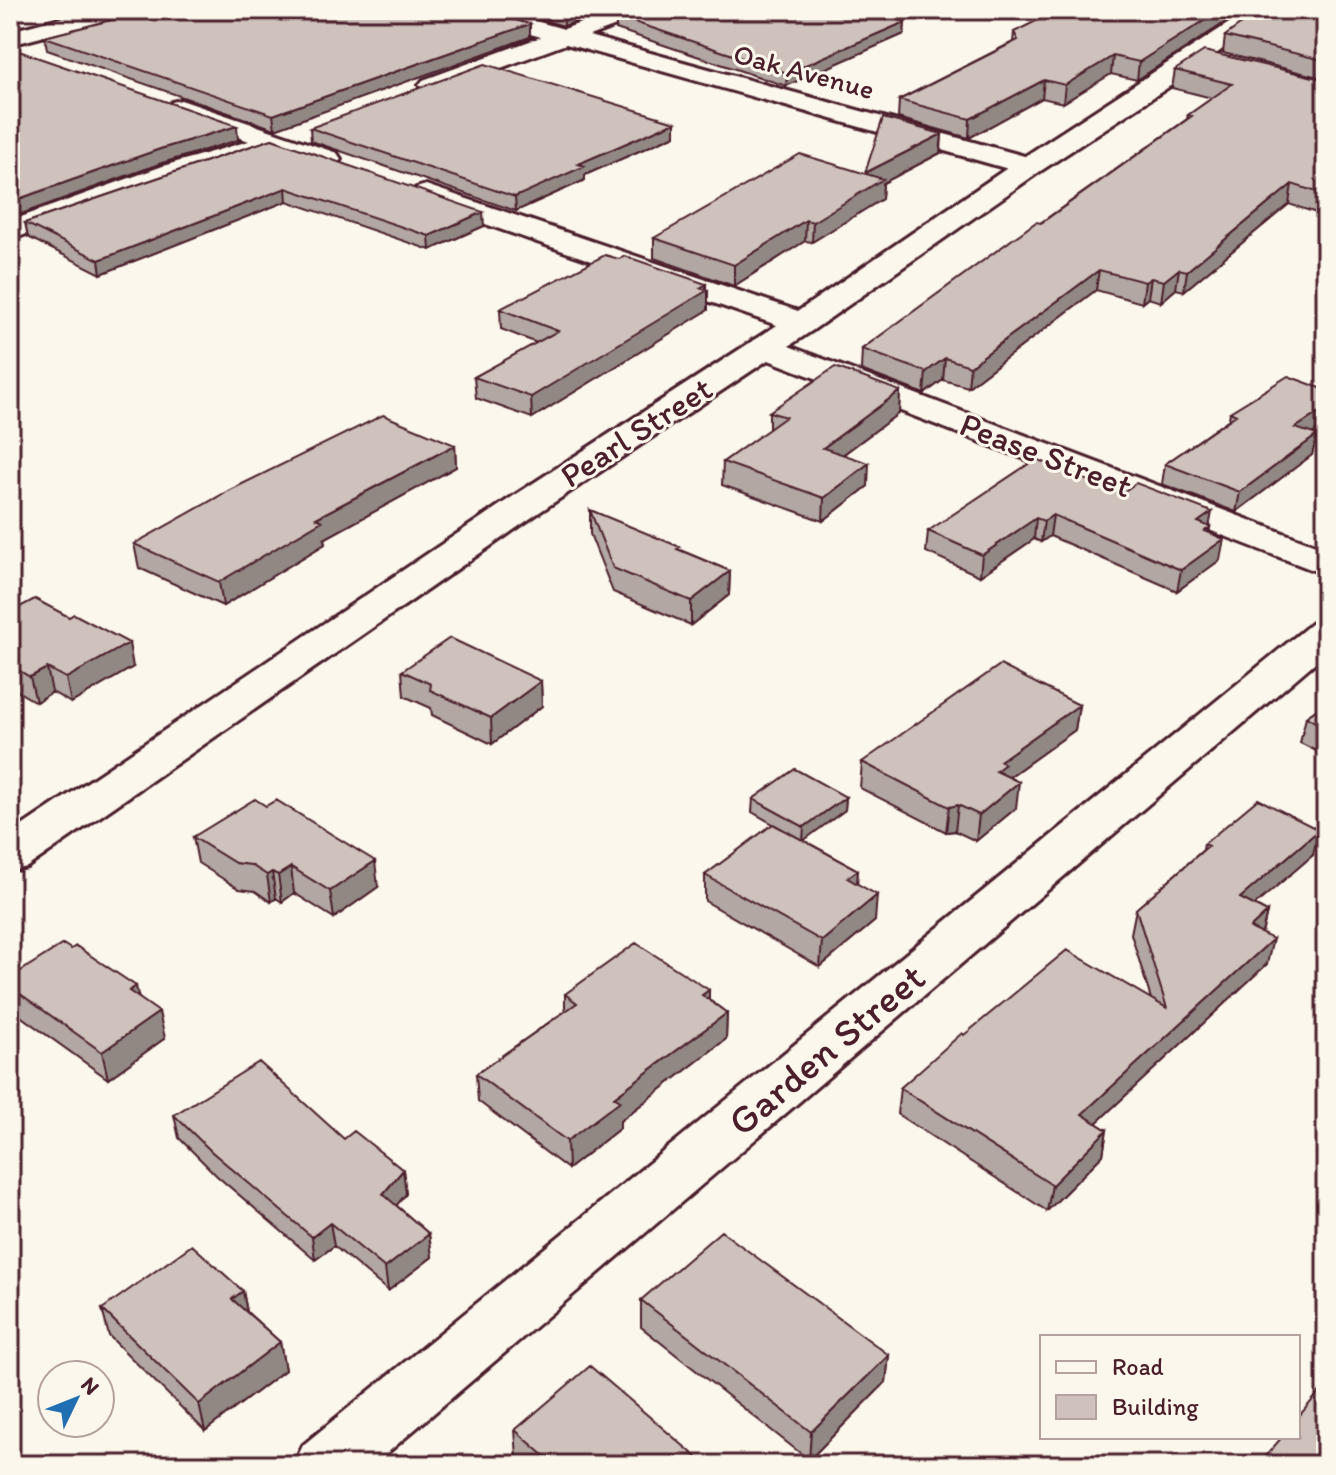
<svg xmlns="http://www.w3.org/2000/svg" width="1336" height="1475" viewBox="0 0 1336 1475" font-family="Itim,sans-serif">
  <style>
    .lines { fill: none; stroke-linecap: round; stroke-linejoin: round }
    .minor-casing { stroke: #4a1f2b; stroke-width: 6 }
    .tertiary-casing { stroke: #4a1f2b; stroke-width: 6 }
    .minor { fill: #fbf7ec; fill-rule: evenodd }
    .tertiary { fill: #fbf7ec; fill-rule: evenodd }
    .wall { fill: #b2a7a2; stroke: #4a1f2b; stroke-width: 2 }
    .shaded-wall { fill: #918884; stroke: #4a1f2b; stroke-width: 2 }
    .building { fill: #cfc2bc; stroke: #4a1f2b; stroke-width: 2 }
    .labels { text-anchor: middle; dominant-baseline: central; stroke-width: 6; stroke-linejoin: round; paint-order: stroke }
    .far-street-label { font-size: 28px; fill: #4a1f2b; stroke: #fbf7ec }
    .street-label { font-size: 34px; fill: #4a1f2b; stroke: #fbf7ec }
    .near-street-label { font-size: 40px; fill: #4a1f2b; stroke: #fbf7ec }
  </style>
  <rect width="100%" height="100%" fill="#fbf7ec"/>
  <filter id="ink" filterUnits="userSpaceOnUse"><feTurbulence type="fractalNoise" baseFrequency=".0125" numOctaves="2"/><feDisplacementMap in="SourceGraphic" scale="16" xChannelSelector="R" yChannelSelector="G"/><feConvolveMatrix kernelMatrix="1 2 1 2 8 2 1 2 1" color-interpolation-filters="sRGB"/></filter>
  <g filter="url(#ink)">
    <g class="lines">
      <!-- minor casing -->
      <g class="minor-casing">
        <path id="minor" d="M 91,10 L 131,10 L 127,15 L 10,45 L 10,31 Z
          M 458,10 L 496,10 L 564,29 L 616,10 L 650,10 L 646,15 L 589,36 L 1039,160 L 1043,166 L 1039,172 L 1029,174 L 1019,172 L 566,44 L 441,90 L 423,90 L 419,85 L 423,80 L 541,37 L 462,15 Z
          M 181,100 L 337,153 L 341,159 L 337,165 L 327,167 L 267,147 L 264,154 L 183,178 L 10,240 L 10,221 L 163,166 L 249,141 L 172,114 L 168,108 L 172,102 Z
          M 426,185 L 813,316 L 818,323 L 813,330 L 802,333 L 791,330 L 416,200 L 412,194 L 416,188 Z
          M 765,337 L 1326,549 L 1326,575 L 753,354 L 749,347 L 753,340 Z
          M 1326,620 L 1326,653 L 373,1465 L 294,1465 L 303,1445 L 1312,623 Z"/>
      </g>
      <!-- tertiary casing -->
      <g class="tertiary-casing">
        <path id="tertiary" d="M 1249,10 L 1276,10 L 1190,73 L 1039,172 L 813,330 L 541,511 L 27,867 L 10,871 L 10,834 L 515,495 L 791,316 L 1019,160 Z"/>
      </g>
      <!-- minor -->
      <use href="#minor" class="minor"/>
      <!-- tertiary -->
      <use href="#tertiary" class="tertiary"/>
    </g>
    <!-- wall -->
    <path class="wall" d="M 507,10 L 607,10 L 564,26 Z
      M 634,10 L 880,10 L 874,12 L 905,22 L 904,34 L 786,86 L 616,29 L 616,16 Z
      M 1244,10 L 1137,80 L 1111,74 L 1063,103 L 1042,98 L 969,138 L 898,118 L 899,100 L 1013,42 L 1014,32 Z
      M 1326,10 L 1326,79 L 1223,53 L 1225,36 Z
      M 530,24 L 530,37 L 275,129 L 47,50 L 45,37 Z
      M 1175,70 L 1326,80 L 1326,216 L 1289,204 L 1184,291 L 1176,289 L 1161,302 L 1148,298 L 1142,303 L 1096,290 L 968,387 L 943,380 L 924,394 L 861,370 L 862,349 L 1187,119 L 1188,115 L 1212,98 L 1172,88 Z
      M 675,122 L 675,135 L 585,175 L 585,180 L 516,211 L 311,141 L 310,128 Z
      M 942,134 L 941,153 L 883,183 L 882,199 L 812,242 L 805,241 L 734,286 L 654,258 L 654,238 L 865,174 Z
      M 272,139 L 484,226 L 430,250 L 287,201 L 101,274 L 28,237 L 25,223 Z
      M 706,290 L 708,310 L 532,418 L 476,398 L 474,377 L 537,343 L 501,329 L 500,309 Z
      M 1326,390 L 1326,425 L 1312,434 L 1317,435 L 1312,455 L 1236,512 L 1162,484 L 1165,464 L 1229,419 L 1230,412 Z
      M 900,391 L 899,413 L 844,454 L 868,486 L 823,521 L 722,485 L 723,462 L 769,430 L 769,412 Z
      M 455,445 L 456,467 L 324,539 L 325,544 L 223,606 L 139,568 L 134,544 Z
      M 1120,494 L 1210,527 L 1209,533 L 1220,560 L 1177,591 L 1050,536 L 1041,542 L 1034,539 L 980,576 L 926,552 L 928,531 Z
      M 590,510 L 680,550 L 730,571 L 729,595 L 691,625 L 613,592 L 590,534 Z
      M 10,612 L 133,667 L 71,703 L 52,692 L 36,702 L 10,687 Z
      M 402,671 L 541,681 L 542,706 L 492,744 L 432,715 L 431,708 L 404,696 Z
      M 1326,703 L 1326,756 L 1300,743 L 1306,717 Z
      M 1079,705 L 1075,730 L 1009,777 L 1016,808 L 976,841 L 955,831 L 946,832 L 860,788 L 862,762 Z
      M 846,797 L 845,810 L 803,840 L 858,870 L 857,883 L 875,921 L 820,967 L 705,901 L 705,875 L 787,832 L 752,812 L 753,799 Z
      M 193,837 L 378,887 L 334,918 L 294,893 L 282,902 L 276,898 L 271,902 L 255,891 L 239,889 L 198,863 Z
      M 1204,844 L 1313,855 L 1254,905 L 1267,912 L 1262,934 L 1267,964 L 1096,1123 L 1107,1130 L 1103,1155 L 1047,1211 L 897,1114 L 900,1088 L 964,1035 L 1151,999 L 1131,934 L 1136,909 L 1203,850 Z
      M 10,978 L 139,998 L 165,1038 L 108,1079 L 19,1015 L 17,1010 L 14,1007 L 10,991 Z
      M 709,990 L 709,1000 L 727,1013 L 726,1039 L 620,1121 L 620,1128 L 568,1169 L 478,1101 L 476,1074 L 565,1011 L 565,994 Z
      M 174,1115 L 344,1139 L 403,1170 L 406,1194 L 396,1205 L 429,1234 L 432,1257 L 388,1291 L 334,1246 L 315,1260 L 217,1176 L 179,1138 Z
      M 243,1291 L 247,1312 L 280,1342 L 285,1370 L 205,1431 L 109,1336 L 102,1309 Z
      M 641,1300 L 889,1355 L 886,1382 L 809,1460 L 641,1327 Z
      M 515,1430 L 706,1465 L 526,1465 L 517,1457 Z"/>
    <!-- shaded-wall -->
    <path class="shaded-wall" d="M 572,10 L 607,10 L 564,26 L 563,13 Z
      M 1221,10 L 1244,10 L 1137,80 L 1139,62 Z
      M 905,22 L 904,34 L 786,86 L 787,73 Z
      M 530,24 L 530,37 L 275,129 L 273,115 Z
      M 1113,56 L 1111,74 L 1063,103 L 1065,85 Z
      M 1044,80 L 1042,98 L 969,138 L 970,119 Z
      M 675,122 L 675,135 L 585,175 L 585,180 L 516,211 L 515,197 L 578,164 Z
      M 237,126 L 238,140 L 162,163 L 10,218 L 10,202 L 160,149 Z
      M 942,134 L 940,153 L 883,183 L 882,199 L 812,242 L 813,222 L 865,173 Z
      M 1292,184 L 1289,204 L 1184,291 L 1187,271 Z
      M 286,188 L 287,201 L 101,274 L 99,260 Z
      M 483,212 L 484,226 L 430,250 L 429,236 Z
      M 806,220 L 805,241 L 734,286 L 734,265 Z
      M 1179,269 L 1176,289 L 1161,302 L 1164,281 Z
      M 1099,270 L 1096,290 L 968,387 L 970,366 Z
      M 1151,278 L 1148,298 L 1142,303 L 1145,282 Z
      M 706,284 L 706,291 L 708,290 L 708,310 L 532,418 L 531,397 Z
      M 945,358 L 943,380 L 924,394 L 926,372 Z
      M 900,391 L 899,413 L 822,470 L 823,448 Z
      M 1326,408 L 1326,425 L 1291,447 L 1295,428 Z
      M 1317,435 L 1312,455 L 1236,512 L 1240,492 Z
      M 455,445 L 456,467 L 324,539 L 325,544 L 223,606 L 219,582 L 316,518 Z
      M 869,463 L 868,486 L 823,521 L 824,498 Z
      M 1212,512 L 1209,528 L 1210,527 L 1206,548 L 1198,522 Z
      M 1053,515 L 1050,536 L 1041,542 L 1044,521 Z
      M 1036,518 L 1034,539 L 980,576 L 982,555 Z
      M 1224,539 L 1220,560 L 1177,591 L 1181,570 Z
      M 730,571 L 729,595 L 691,625 L 691,601 Z
      M 129,643 L 133,667 L 71,703 L 66,678 Z
      M 47,668 L 52,692 L 36,702 L 30,677 Z
      M 541,681 L 542,706 L 492,744 L 491,718 Z
      M 1079,705 L 1075,730 L 1002,782 L 996,771 L 1000,761 Z
      M 1019,782 L 1016,808 L 976,841 L 979,815 Z
      M 846,797 L 845,810 L 803,841 L 804,827 Z
      M 958,805 L 955,831 L 946,832 L 949,807 Z
      M 1319,830 L 1313,855 L 1234,923 L 1240,898 Z
      M 375,861 L 378,887 L 334,918 L 330,891 Z
      M 291,867 L 294,893 L 282,902 L 278,875 Z
      M 858,870 L 856,896 L 847,878 Z
      M 272,872 L 276,898 L 271,902 L 267,875 Z
      M 877,895 L 875,921 L 820,967 L 822,941 Z
      M 1267,912 L 1261,937 L 1250,928 Z
      M 1273,939 L 1267,964 L 1078,1140 L 1082,1114 Z
      M 136,986 L 142,1013 L 129,991 Z
      M 709,990 L 709,1017 L 702,995 Z
      M 159,1012 L 165,1038 L 108,1079 L 102,1052 Z
      M 727,1013 L 726,1039 L 620,1121 L 620,1128 L 568,1169 L 567,1141 L 614,1097 Z
      M 1107,1130 L 1103,1155 L 1047,1211 L 1052,1185 Z
      M 403,1170 L 406,1194 L 386,1218 L 383,1194 Z
      M 330,1223 L 334,1246 L 315,1260 L 312,1237 Z
      M 429,1234 L 432,1257 L 388,1291 L 385,1268 Z
      M 243,1291 L 248,1318 L 232,1299 Z
      M 280,1342 L 285,1370 L 205,1431 L 199,1404 Z
      M 889,1355 L 886,1382 L 809,1460 L 811,1432 Z"/>
    <!-- building -->
    <path class="building" d="M 150,10 L 477,10 L 530,24 L 273,115 L 45,37 Z
      M 552,10 L 572,10 L 563,13 Z
      M 634,10 L 866,10 L 905,22 L 787,73 L 616,16 Z
      M 1058,10 L 1221,10 L 1139,62 L 1113,56 L 1065,85 L 1044,80 L 970,119 L 899,100 L 1018,40 L 1014,32 Z
      M 1260,10 L 1326,10 L 1326,61 L 1225,36 Z
      M 10,48 L 237,126 L 160,149 L 10,202 Z
      M 1204,51 L 1326,80 L 1326,195 L 1292,184 L 1187,271 L 1179,269 L 1164,281 L 1151,278 L 1145,282 L 1099,270 L 970,366 L 945,358 L 926,372 L 862,349 L 1036,222 L 1041,223 L 1192,116 L 1188,115 L 1232,84 L 1175,70 Z
      M 485,64 L 675,122 L 578,164 L 585,166 L 515,197 L 310,128 Z
      M 883,118 L 942,134 L 865,173 Z
      M 272,139 L 483,212 L 429,236 L 286,188 L 99,260 L 25,223 Z
      M 800,154 L 883,179 L 813,222 L 806,220 L 734,265 L 654,238 Z
      M 605,255 L 619,259 L 625,256 L 706,284 L 700,288 L 708,290 L 531,397 L 474,377 L 558,331 L 500,309 Z
      M 835,367 L 900,391 L 823,448 L 869,463 L 824,498 L 723,462 L 786,417 L 769,412 Z
      M 1288,376 L 1326,390 L 1326,408 L 1295,428 L 1317,435 L 1240,492 L 1165,464 L 1236,415 L 1230,412 Z
      M 383,415 L 455,445 L 316,518 L 322,521 L 219,582 L 134,544 L 230,490 Z
      M 1036,459 L 1120,494 L 1136,483 L 1212,512 L 1198,522 L 1210,527 L 1205,531 L 1224,539 L 1181,570 L 1053,515 L 1044,521 L 1036,518 L 982,555 L 928,531 Z
      M 590,510 L 680,547 L 677,549 L 730,571 L 691,601 L 613,568 Z
      M 35,599 L 69,617 L 74,614 L 129,643 L 66,678 L 47,668 L 30,677 L 10,665 L 10,612 Z
      M 450,638 L 541,681 L 491,718 L 430,690 L 431,684 L 402,671 Z
      M 1000,665 L 1079,705 L 1000,761 L 1005,764 L 996,771 L 1019,782 L 979,815 L 958,805 L 949,807 L 862,762 Z
      M 1326,703 L 1326,728 L 1306,717 Z
      M 795,769 L 846,797 L 804,827 L 753,799 Z
      M 255,799 L 266,806 L 276,800 L 375,861 L 330,891 L 291,867 L 278,875 L 272,872 L 267,875 L 251,865 L 235,863 L 193,837 Z
      M 1258,799 L 1319,830 L 1240,898 L 1267,912 L 1250,928 L 1273,939 L 1082,1114 L 1107,1130 L 1052,1185 L 900,1088 L 962,1033 L 964,1035 L 1067,950 L 1167,1008 L 1136,909 L 1208,846 L 1204,844 Z
      M 773,824 L 858,870 L 847,878 L 877,895 L 822,941 L 705,875 Z
      M 636,943 L 709,990 L 702,995 L 727,1013 L 614,1097 L 620,1101 L 567,1141 L 476,1074 L 577,1003 L 565,994 Z
      M 63,944 L 71,949 L 76,946 L 136,986 L 129,991 L 159,1012 L 102,1052 L 12,988 L 15,987 L 10,983 L 10,978 Z
      M 259,1062 L 344,1139 L 354,1131 L 403,1170 L 383,1194 L 429,1234 L 385,1268 L 330,1223 L 312,1237 L 212,1152 L 174,1115 Z
      M 721,1231 L 889,1355 L 811,1432 L 641,1300 Z
      M 192,1245 L 243,1291 L 232,1299 L 280,1342 L 199,1404 L 102,1309 Z
      M 590,1366 L 706,1465 L 555,1465 L 515,1430 Z
      M 1322,1389 L 1326,1392 L 1326,1465 L 1258,1465 L 1282,1437 L 1298,1437 L 1298,1417 Z"/>
  </g>
  <g class="labels">
    <!-- far-street labels -->
    <g class="far-street-label">
      <text transform="translate(804 71) rotate(15)">Oak Avenue</text>
    </g>
    <!-- street labels -->
    <g class="street-label">
      <text transform="translate(636 432) rotate(-33)">Pearl Street</text>
      <text transform="translate(1046 455) rotate(21)">Pease Street</text>
    </g>
    <!-- near-street labels -->
    <g class="near-street-label">
      <text transform="translate(826 1049) rotate(-40)">Garden Street</text>
    </g>
  </g>
  <!-- margin -->
  <rect width="1336" height="1475" fill="none" stroke="#fbf7ec" stroke-width="40"/>
  <rect x="20" y="20" width="1296" height="1435" fill="none" stroke="#4a1f2b" stroke-width="3" filter="url(#ink)"/>
  <!-- legend -->
  <rect x="1040" y="1335" width="260" height="104" fill="#fbf7ec" stroke="#b4a19f" stroke-width="2"/>
  <rect x="1056" y="1361" width="40" height="12" fill="#fbf7ec" stroke="#b4a19f" stroke-width="2"/>
  <text x="1112" y="1375" font-size="24" fill="#4a1f2b">Road</text>
  <rect x="1056" y="1395" width="40" height="24" fill="#cfc2bc" stroke="#b4a19f" stroke-width="2"/>
  <text x="1112" y="1415" font-size="24" fill="#4a1f2b">Building</text>
  <!-- north arrow -->
  <g transform="translate(76 1399) rotate(47)"><circle r="38" fill="#fbf7ec" stroke="#b4a19f" stroke-width="2"/>
  <path d="M0-6L14 30L0 20L-14 30Z" fill="#1f6fb2"/>
  <text y="-12" font-size="22" font-weight="bold" text-anchor="middle" fill="#4a1f2b">N</text>
  </g>
</svg>
